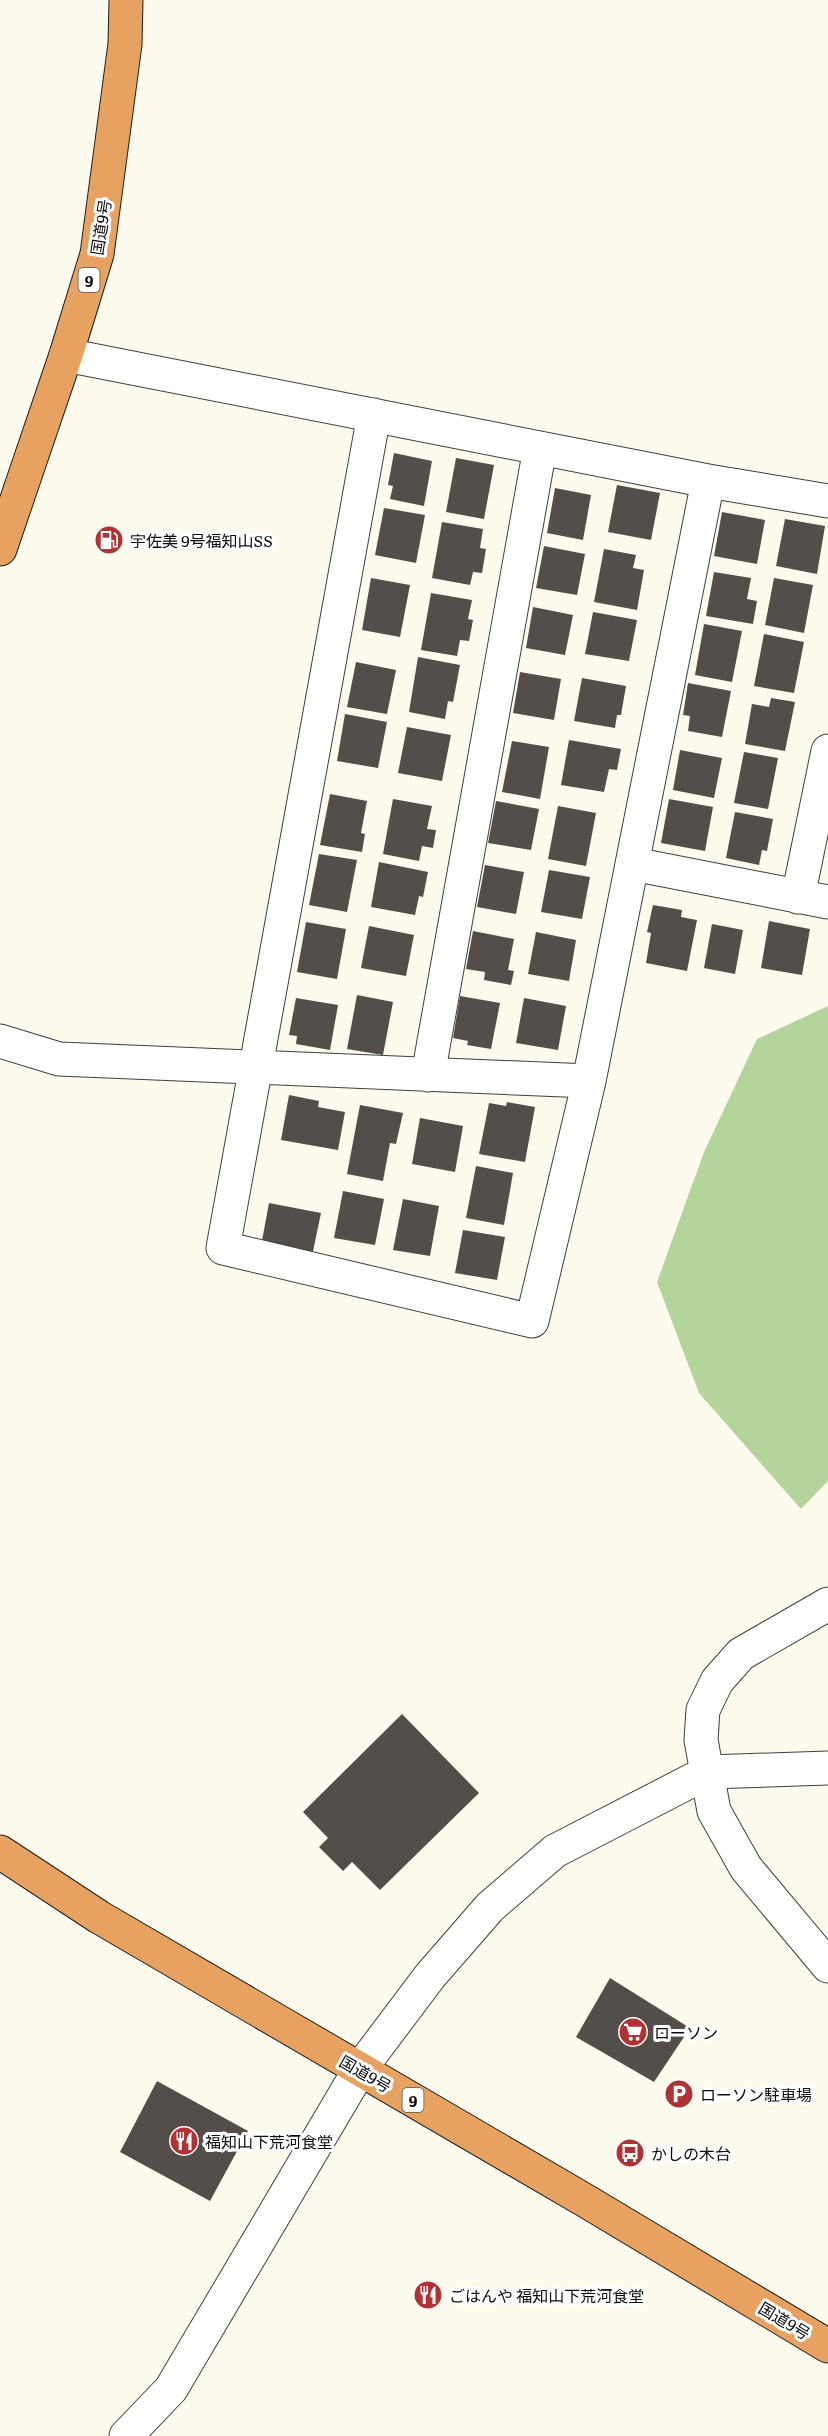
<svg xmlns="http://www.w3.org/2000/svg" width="828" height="2436" viewBox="0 0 828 2436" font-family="Literata,'Noto Sans JP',serif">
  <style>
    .forest { fill: #b3d49b }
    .building { fill: #544e4a }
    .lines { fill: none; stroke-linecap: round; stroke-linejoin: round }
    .minor-casing { stroke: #3f3f3f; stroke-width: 35 }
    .highway-casing { stroke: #1d1d1d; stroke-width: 35 }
    .minor { stroke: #fff; stroke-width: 33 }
    .highway { stroke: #e7a262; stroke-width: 33 }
    .labels { text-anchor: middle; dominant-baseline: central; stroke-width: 6; stroke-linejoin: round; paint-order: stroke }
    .shield { fill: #fff; stroke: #555; stroke-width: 1.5 }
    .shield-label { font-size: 15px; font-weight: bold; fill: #0c0c0c }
    .street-label { font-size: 16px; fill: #0c0c0c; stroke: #fff }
    .poi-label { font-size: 16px; fill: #0c0c0c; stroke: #fff; text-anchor: start }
  </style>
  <rect width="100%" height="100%" fill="#fdfbee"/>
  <!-- forest -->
  <path class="forest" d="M 828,1006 L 828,1481 L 801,1509 L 699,1393 L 657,1282 L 704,1152 L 757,1039 Z"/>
  <!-- building -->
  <path class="building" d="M 394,453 L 432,461 L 424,506 L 390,499 L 393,486 L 388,485 Z
    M 456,458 L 494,465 L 484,519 L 446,512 Z
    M 617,485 L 660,493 L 651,540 L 608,532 Z
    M 555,488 L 591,495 L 583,540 L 547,533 Z
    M 384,508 L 425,515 L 416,563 L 375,555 Z
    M 722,512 L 765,520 L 757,564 L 714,556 Z
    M 785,519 L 825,526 L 817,574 L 776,566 Z
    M 442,522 L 483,529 L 480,548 L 486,549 L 482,573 L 473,572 L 470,585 L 432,578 Z
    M 544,546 L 585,554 L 577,595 L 536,588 Z
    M 604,549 L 636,555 L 633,568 L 644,570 L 637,610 L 594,602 Z
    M 714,572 L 751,578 L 747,599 L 757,601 L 753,624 L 706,616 Z
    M 371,578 L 410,585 L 400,637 L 362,630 Z
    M 774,578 L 813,585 L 804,633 L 765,625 Z
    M 431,593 L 472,600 L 468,619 L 473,620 L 469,641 L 460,640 L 457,656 L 421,650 Z
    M 533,607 L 573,615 L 565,655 L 526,648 Z
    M 593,612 L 637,620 L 629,661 L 585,654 Z
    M 704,624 L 742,631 L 732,682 L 695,675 Z
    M 764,634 L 804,642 L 794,693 L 754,686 Z
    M 418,657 L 460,665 L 453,702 L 448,701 L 445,719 L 409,712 Z
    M 356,662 L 396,670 L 387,714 L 347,707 Z
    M 520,672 L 561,679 L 554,720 L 513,713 Z
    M 582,678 L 626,686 L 621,715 L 617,715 L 615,728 L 574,721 Z
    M 688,683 L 731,691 L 722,737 L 688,731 L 690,716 L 683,715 Z
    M 771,698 L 795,702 L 785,751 L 745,744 L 752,704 L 769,707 Z
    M 345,714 L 387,722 L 378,768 L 337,761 Z
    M 407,727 L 451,735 L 442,781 L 398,773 Z
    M 569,740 L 621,749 L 617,770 L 609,769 L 604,792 L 561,785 Z
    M 512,741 L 549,747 L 540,799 L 502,792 Z
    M 680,750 L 722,758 L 714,798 L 673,790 Z
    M 744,752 L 778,758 L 768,809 L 734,803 Z
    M 330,794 L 367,801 L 361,833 L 365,834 L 362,852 L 320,845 Z
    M 393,799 L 432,806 L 427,829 L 436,830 L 433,848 L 422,846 L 419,861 L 383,854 Z
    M 669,799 L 713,807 L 705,851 L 661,843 Z
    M 496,801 L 539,809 L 531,850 L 488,843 Z
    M 558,806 L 596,813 L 586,866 L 548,859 Z
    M 735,812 L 773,819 L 767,851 L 762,850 L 759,865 L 726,858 Z
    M 319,854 L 357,860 L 347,912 L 309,905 Z
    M 379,862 L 428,872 L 423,897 L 419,896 L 415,915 L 371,907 Z
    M 485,865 L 524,872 L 516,914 L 477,907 Z
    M 549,870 L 590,877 L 582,919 L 541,912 Z
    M 653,905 L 682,910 L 681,917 L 697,920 L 687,971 L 646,963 L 651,933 L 647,932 Z
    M 769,921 L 810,929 L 802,975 L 761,968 Z
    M 306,922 L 346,929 L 337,979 L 297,972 Z
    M 712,924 L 743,930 L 735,974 L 704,968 Z
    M 369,926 L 414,935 L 406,976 L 361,968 Z
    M 473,931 L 514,939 L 508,970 L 514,971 L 511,985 L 484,980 L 485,972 L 466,969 Z
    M 536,932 L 576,940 L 569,981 L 528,974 Z
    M 357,995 L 393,1002 L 383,1055 L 347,1049 Z
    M 460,996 L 500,1003 L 491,1049 L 467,1045 L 468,1041 L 453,1038 Z
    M 296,998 L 338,1005 L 330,1050 L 296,1044 L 297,1036 L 289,1035 Z
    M 524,998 L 566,1006 L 558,1050 L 516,1043 Z
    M 289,1095 L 319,1101 L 318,1107 L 345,1112 L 338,1150 L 281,1140 Z
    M 507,1102 L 535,1107 L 525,1162 L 479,1154 L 489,1103 L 506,1106 Z
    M 360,1105 L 403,1113 L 396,1144 L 390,1143 L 383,1181 L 347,1174 Z
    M 420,1118 L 463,1126 L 455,1172 L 412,1164 Z
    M 476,1166 L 513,1173 L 504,1225 L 466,1218 Z
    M 343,1191 L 384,1199 L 375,1245 L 334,1238 Z
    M 403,1199 L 439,1206 L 430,1256 L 393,1250 Z
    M 269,1203 L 321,1213 L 312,1256 L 261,1246 Z
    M 463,1230 L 505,1237 L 497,1280 L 455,1273 Z
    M 402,1714 L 479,1793 L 380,1890 L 352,1862 L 343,1871 L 319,1847 L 328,1838 L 303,1812 Z
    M 610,1978 L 690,2028 L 654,2082 L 576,2037 Z
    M 157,2081 L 248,2131 L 210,2201 L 120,2152 Z"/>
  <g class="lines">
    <!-- minor casing -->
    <g class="minor-casing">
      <path id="minor" d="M 66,355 L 708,481 L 828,501
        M 374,415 L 223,1248 L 532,1321 L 589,1081
        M 633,864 L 828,902
        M 798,897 L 828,751
        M 0,1041 L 59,1059 L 589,1081 L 708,481
        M 428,1075 L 540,448
        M 828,1604 L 741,1654 L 717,1681 L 703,1710 L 701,1740 L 714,1811 L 746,1868 L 828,1966
        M 126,2436 L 171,2389 L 360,2069 L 430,1976 L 490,1907 L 555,1851 L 708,1772 L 828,1768"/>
    </g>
    <!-- highway casing -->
    <g class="highway-casing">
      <path id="highway" d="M 0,549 L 66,355 L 97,254 L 125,44 L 126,0
        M 0,1852 L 99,1917 L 586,2201 L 828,2346"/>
    </g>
    <!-- minor -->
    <use href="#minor" class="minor"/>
    <!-- highway -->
    <use href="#highway" class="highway"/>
  </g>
  <!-- icons -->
  <defs>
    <g id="fuel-disc" transform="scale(1.5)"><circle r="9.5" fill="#af3235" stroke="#fff"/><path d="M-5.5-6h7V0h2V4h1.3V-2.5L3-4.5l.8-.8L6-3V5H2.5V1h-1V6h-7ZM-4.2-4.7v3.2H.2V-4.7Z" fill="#fff"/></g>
    <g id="supermarket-disc" transform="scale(1.5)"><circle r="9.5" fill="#af3235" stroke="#fff"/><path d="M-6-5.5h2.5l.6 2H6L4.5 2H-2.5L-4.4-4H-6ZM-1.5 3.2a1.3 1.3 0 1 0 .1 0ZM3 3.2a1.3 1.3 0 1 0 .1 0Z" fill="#fff"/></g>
    <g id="parking-disc" transform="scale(1.5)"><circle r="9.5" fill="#af3235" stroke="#fff"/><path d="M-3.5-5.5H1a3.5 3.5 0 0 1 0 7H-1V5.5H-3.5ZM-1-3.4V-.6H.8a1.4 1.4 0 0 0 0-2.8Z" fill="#fff"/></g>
    <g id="restaurant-disc" transform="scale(1.5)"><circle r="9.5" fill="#af3235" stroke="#fff"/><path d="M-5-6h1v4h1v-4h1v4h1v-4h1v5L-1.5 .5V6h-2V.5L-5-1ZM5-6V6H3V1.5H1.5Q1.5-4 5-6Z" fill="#fff"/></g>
    <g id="bus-disc" transform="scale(1.5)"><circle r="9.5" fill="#af3235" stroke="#fff"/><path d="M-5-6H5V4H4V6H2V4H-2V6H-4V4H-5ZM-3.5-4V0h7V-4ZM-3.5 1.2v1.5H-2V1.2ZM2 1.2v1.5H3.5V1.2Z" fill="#fff"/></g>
  </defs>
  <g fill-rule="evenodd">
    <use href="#fuel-disc" x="109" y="540"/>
    <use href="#supermarket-disc" x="633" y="2032"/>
    <use href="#parking-disc" x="679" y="2094"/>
    <use href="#restaurant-disc" x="184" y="2141"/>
    <use href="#bus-disc" x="630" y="2153"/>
    <use href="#restaurant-disc" x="428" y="2295"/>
  </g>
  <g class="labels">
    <!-- shield labels -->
    <g class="shield">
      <rect x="78.5" y="268" width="21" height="24" rx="4.5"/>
      <rect x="402.5" y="2088" width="21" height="24" rx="4.5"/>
    </g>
    <g class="shield-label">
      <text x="89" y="280">9</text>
      <text x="413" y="2100">9</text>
    </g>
    <!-- street labels -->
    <g class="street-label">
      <text transform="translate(100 227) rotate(-81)">国道9号</text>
      <text transform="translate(366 2073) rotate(30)">国道9号</text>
      <text transform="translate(785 2320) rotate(31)">国道9号</text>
    </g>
    <!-- poi labels -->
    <g class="poi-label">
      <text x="130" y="540">宇佐美 9号福知山SS</text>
      <text x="654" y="2032">ローソン</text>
      <text x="700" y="2094">ローソン駐車場</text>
      <text x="205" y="2141">福知山下荒河食堂</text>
      <text x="651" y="2153">かしの木台</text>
      <text x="449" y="2295">ごはんや 福知山下荒河食堂</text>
    </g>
  </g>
</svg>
